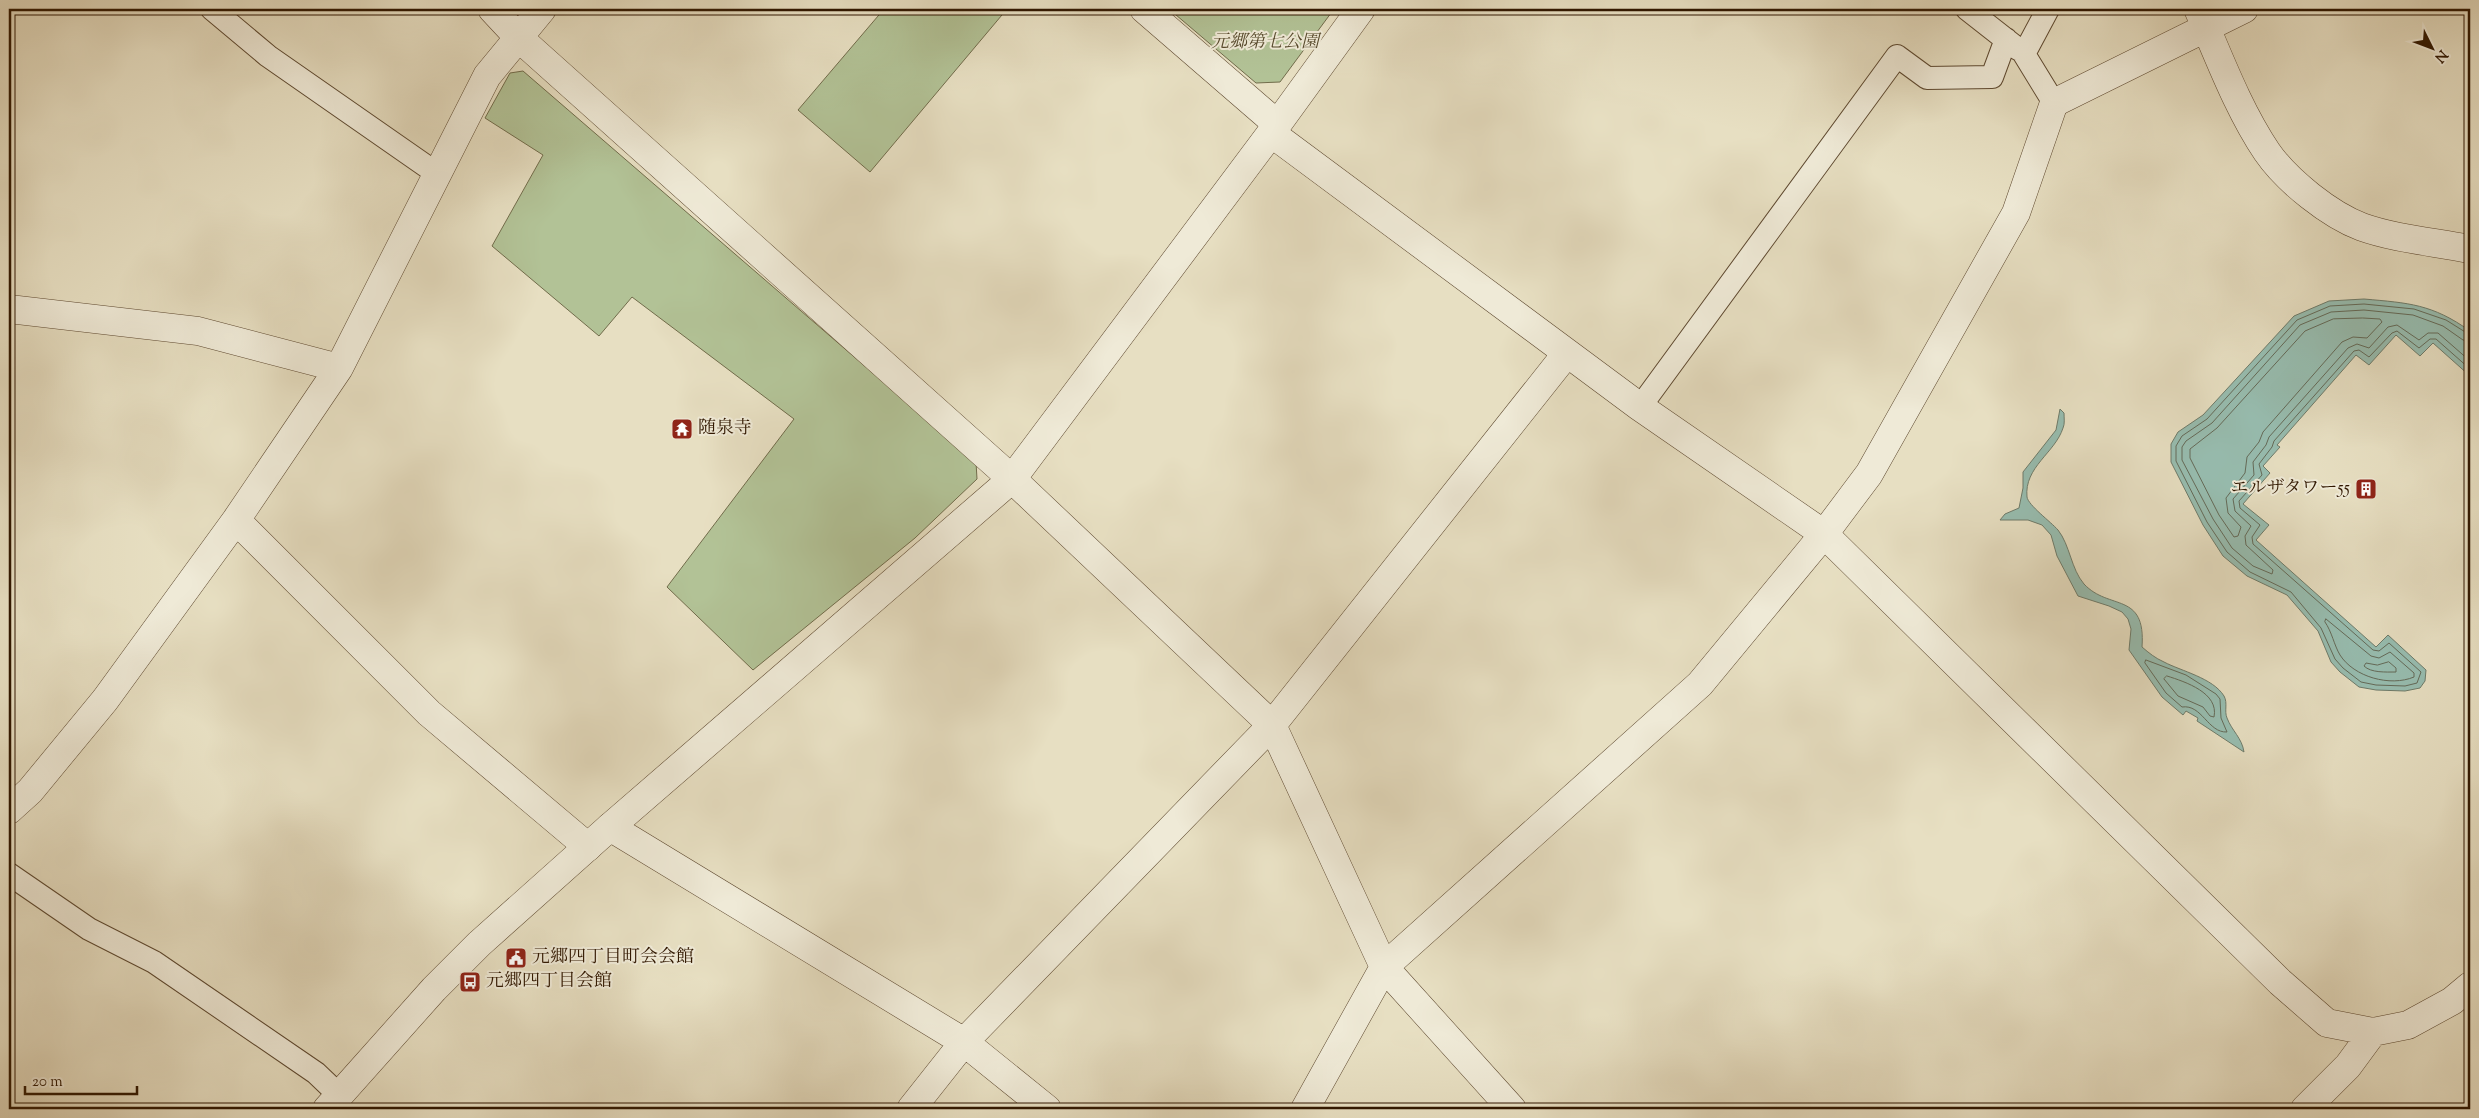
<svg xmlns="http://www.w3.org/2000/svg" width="2479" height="1118" viewBox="0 0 2479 1118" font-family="'Sorts Mill Goudy','Noto Serif JP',serif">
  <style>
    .green { fill: #b2c296; stroke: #716c4b }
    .water { fill: #97bdb0; stroke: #6e7b6a }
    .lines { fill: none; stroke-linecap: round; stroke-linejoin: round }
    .shore { stroke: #646a58; stroke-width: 1 }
    .service-casing { stroke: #5e4930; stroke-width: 24 }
    .minor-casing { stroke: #5e4930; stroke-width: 29 }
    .tertiary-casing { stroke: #5e4930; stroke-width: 29 }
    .service { stroke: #efead7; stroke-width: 22 }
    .minor { stroke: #efead7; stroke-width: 28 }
    .tertiary { stroke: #efead7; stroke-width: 28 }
    .labels { text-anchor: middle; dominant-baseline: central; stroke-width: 4; stroke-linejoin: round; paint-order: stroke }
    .park-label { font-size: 18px; font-style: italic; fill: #574a2d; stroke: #efead7 }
    .poi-label { font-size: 18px; fill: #301700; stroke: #efead7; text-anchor: start }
  </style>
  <rect width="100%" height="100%" fill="#e7dfc2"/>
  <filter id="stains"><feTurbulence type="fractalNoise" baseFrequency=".004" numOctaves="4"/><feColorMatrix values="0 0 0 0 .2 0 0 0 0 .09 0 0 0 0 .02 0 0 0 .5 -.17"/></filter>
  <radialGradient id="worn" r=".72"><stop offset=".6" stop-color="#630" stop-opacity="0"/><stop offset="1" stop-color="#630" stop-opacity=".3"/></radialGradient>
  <!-- green -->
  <path class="green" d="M 884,9 L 1007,9 L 870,172 L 798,110 Z
    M 1169,9 L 1334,9 L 1280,82 L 1256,83 Z
    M 523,71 L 976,462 L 977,479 L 915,538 L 753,670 L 667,587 L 794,419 L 632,297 L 599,336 L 492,246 L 543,155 L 485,118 L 510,73 Z"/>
  <!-- water -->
  <path class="water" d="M 2364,299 C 2409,303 2432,304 2470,331 L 2470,376 L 2433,343 L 2420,356 L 2396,335 L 2369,365 L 2356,355 L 2277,445 L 2280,447 L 2263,466 L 2270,473 L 2243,504 L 2269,525 L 2256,540 L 2376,647 L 2388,635 L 2426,670 L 2425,681 L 2420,688 L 2405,691 L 2376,690 L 2359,687 L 2340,672 L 2331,662 L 2318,631 L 2287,595 L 2247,576 L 2223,556 L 2203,525 L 2171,462 L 2171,444 L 2178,432 L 2203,415 L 2294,316 L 2329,301 Z
    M 2060,409 L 2064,413 C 2064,418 2065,424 2063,428 C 2055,453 2024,467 2027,497 C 2028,505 2051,522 2058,530 C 2070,545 2071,569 2084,584 C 2109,611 2146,591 2142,647 C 2149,653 2155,658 2164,662 C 2181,671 2213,678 2224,696 C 2228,703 2224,711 2227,718 C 2232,731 2242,738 2244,752 L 2197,721 L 2198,718 L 2186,711 L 2183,715 L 2162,697 L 2129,650 L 2131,629 L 2128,619 L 2122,612 L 2109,606 L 2078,596 L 2057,556 L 2051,535 L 2042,525 L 2028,520 L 2000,520 L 2005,514 L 2019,508 L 2023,488 L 2023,472 L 2056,430 Z"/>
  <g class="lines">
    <!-- shore -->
    <path class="shore" d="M 2363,318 L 2380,319 L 2382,322 L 2367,338 L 2353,337 L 2342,342 L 2263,432 L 2259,442 L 2247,457 L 2245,473 L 2226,498 L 2228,513 L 2241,527 L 2238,536 L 2234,537 L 2219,515 L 2190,458 L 2190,449 L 2217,428 L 2305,331 L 2333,319 Z
      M 2470,335 L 2446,320 L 2414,309 L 2364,304 L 2330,306 L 2297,320 L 2207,419 L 2182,436 L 2176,446 L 2176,461 L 2207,522 L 2227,552 L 2250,572 L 2291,592 L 2321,628 L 2335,659 L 2343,668 L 2361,682 L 2376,685 L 2405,686 L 2417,683 L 2421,672 L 2389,643 L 2379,651 L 2373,650 L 2253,544 L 2252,537 L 2260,525 L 2240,508 L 2239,501 L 2262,475 L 2259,464 L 2272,447 L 2274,441 L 2354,351 L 2359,350 L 2369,357 L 2392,333 L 2397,331 L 2419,348 L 2430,339 L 2436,339 L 2470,369
      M 2470,341 L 2463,340 L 2443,326 L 2413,315 L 2364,310 L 2331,312 L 2300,325 L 2212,423 L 2186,441 L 2182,447 L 2182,460 L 2213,519 L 2232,548 L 2253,566 L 2272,574 L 2273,570 L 2246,545 L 2245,536 L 2251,526 L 2235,511 L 2233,499 L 2254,475 L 2253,462 L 2266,445 L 2269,437 L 2348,348 L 2357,344 L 2369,348 L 2388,327 L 2397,325 L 2419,340 L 2428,333 L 2438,333 L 2470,361
      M 2326,619 L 2371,656 L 2379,658 L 2390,652 L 2414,673 L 2414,677 C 2390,687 2354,677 2340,655 C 2334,645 2332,632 2325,622 Z
      M 2146,660 L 2186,675 L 2216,694 L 2220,699 L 2221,718 L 2227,732 C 2208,733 2202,704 2182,707 L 2166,693 L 2145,663 Z
      M 2389,662 L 2396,668 L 2396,672 C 2386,672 2371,673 2364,666 L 2366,663 L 2377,665 Z
      M 2167,676 C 2186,682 2219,693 2214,717 L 2210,716 L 2203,707 L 2178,696 L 2164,679 Z"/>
    <!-- service casing -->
    <g class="service-casing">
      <path id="service" d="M 212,9 L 268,56 L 436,173
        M 1967,9 L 2018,49
        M 2048,9 L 2024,54 L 2054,103
        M 1640,407 L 1897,56 L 1927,78 L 1992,77 L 2006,39
        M 9,874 L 89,929 L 154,962 L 316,1073 L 339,1095"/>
    </g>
    <!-- minor casing -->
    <g class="minor-casing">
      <path id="minor" d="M 492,9 L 519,38 L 1012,479 L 1272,725 L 1384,967 L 1512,1109
        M 1144,9 L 1277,124
        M 1271,133 L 1640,407 L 1824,534 L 2280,982 L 2327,1023 L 2373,1032 L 2408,1025 L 2452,1001 L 2470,986
        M 9,309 L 198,331 L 339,368
        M 236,520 L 429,713 L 588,847
        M 9,810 L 30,791 L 105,700 L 236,520 L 339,368 L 487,76 L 542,9
        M 610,827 L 964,1042 L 1047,1109
        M 911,1109 L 964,1042 L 1272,725 L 1567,353
        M 1305,1109 L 1384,967 L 1700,684 L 1824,534 L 1869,474 L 2016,213 L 2054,103
        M 2305,1109 L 2348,1066 L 2373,1032"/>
    </g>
    <!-- tertiary casing -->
    <g class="tertiary-casing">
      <path id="tertiary" d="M 2198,9 C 2219,57 2238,109 2267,152 C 2287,181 2330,215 2362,227 C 2396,239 2435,242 2470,249
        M 2054,103 L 2244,9
        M 327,1109 L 434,989 L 479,944 L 610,827 L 1012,479 L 1271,133 L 1361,9"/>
    </g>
    <!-- service -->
    <use href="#service" class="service"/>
    <!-- minor -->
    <use href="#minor" class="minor"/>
    <!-- tertiary -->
    <use href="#tertiary" class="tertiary"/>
  </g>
  <!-- icons -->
  <defs>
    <g id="temple-square" transform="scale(1.125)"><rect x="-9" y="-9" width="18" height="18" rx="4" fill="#8f2418" stroke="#efead7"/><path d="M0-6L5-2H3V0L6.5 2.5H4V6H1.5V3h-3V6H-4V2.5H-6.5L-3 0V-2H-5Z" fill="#fff"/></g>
    <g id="building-square" transform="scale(1.125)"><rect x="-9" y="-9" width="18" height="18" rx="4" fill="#8f2418" stroke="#efead7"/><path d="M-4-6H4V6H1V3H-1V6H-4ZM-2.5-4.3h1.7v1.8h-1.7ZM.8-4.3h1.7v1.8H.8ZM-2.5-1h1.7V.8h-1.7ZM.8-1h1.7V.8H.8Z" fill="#fff"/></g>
    <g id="civic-square" transform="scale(1.125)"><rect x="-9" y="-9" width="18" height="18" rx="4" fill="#8f2418" stroke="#efead7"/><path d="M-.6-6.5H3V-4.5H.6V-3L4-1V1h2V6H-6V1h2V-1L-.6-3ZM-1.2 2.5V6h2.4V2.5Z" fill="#fff"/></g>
    <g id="bus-square" transform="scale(1.125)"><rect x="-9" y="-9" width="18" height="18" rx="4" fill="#8f2418" stroke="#efead7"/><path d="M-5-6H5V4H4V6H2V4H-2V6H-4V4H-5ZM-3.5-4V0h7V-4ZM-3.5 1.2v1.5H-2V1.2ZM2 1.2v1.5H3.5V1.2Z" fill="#fff"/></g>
  </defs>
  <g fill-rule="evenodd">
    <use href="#temple-square" x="682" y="429"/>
    <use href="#building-square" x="2366" y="489"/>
    <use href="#civic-square" x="516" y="958"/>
    <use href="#bus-square" x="470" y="982"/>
  </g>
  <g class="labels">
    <!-- park labels -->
    <g class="park-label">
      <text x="1265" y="43">元郷第七公園</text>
    </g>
    <!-- poi labels -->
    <g class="poi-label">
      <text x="698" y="429">随泉寺</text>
      <text x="2350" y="489" text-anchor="end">エルザタワー55</text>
      <text x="532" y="958">元郷四丁目町会会館</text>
      <text x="486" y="982">元郷四丁目会館</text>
    </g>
  </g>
  <!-- margin -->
  <rect width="2479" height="1118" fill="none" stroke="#e7dfc2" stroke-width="30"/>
  <rect x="10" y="10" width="2459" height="1098" fill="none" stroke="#301700" stroke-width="2.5"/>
  <rect x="15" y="15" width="2449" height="1088" fill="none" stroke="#301700"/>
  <!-- north arrow -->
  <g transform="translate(2432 48) rotate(132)" stroke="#efead7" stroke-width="4" paint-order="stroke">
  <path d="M0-4L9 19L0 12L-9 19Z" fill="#301700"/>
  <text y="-8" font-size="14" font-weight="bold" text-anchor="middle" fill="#301700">N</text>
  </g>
  <!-- scale -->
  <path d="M25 1086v8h112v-8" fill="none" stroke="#301700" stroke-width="2.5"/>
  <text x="32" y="1086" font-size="15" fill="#301700" stroke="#efead7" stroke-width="4" paint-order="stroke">20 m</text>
  <rect width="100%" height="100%" filter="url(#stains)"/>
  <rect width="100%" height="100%" fill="url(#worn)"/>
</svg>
